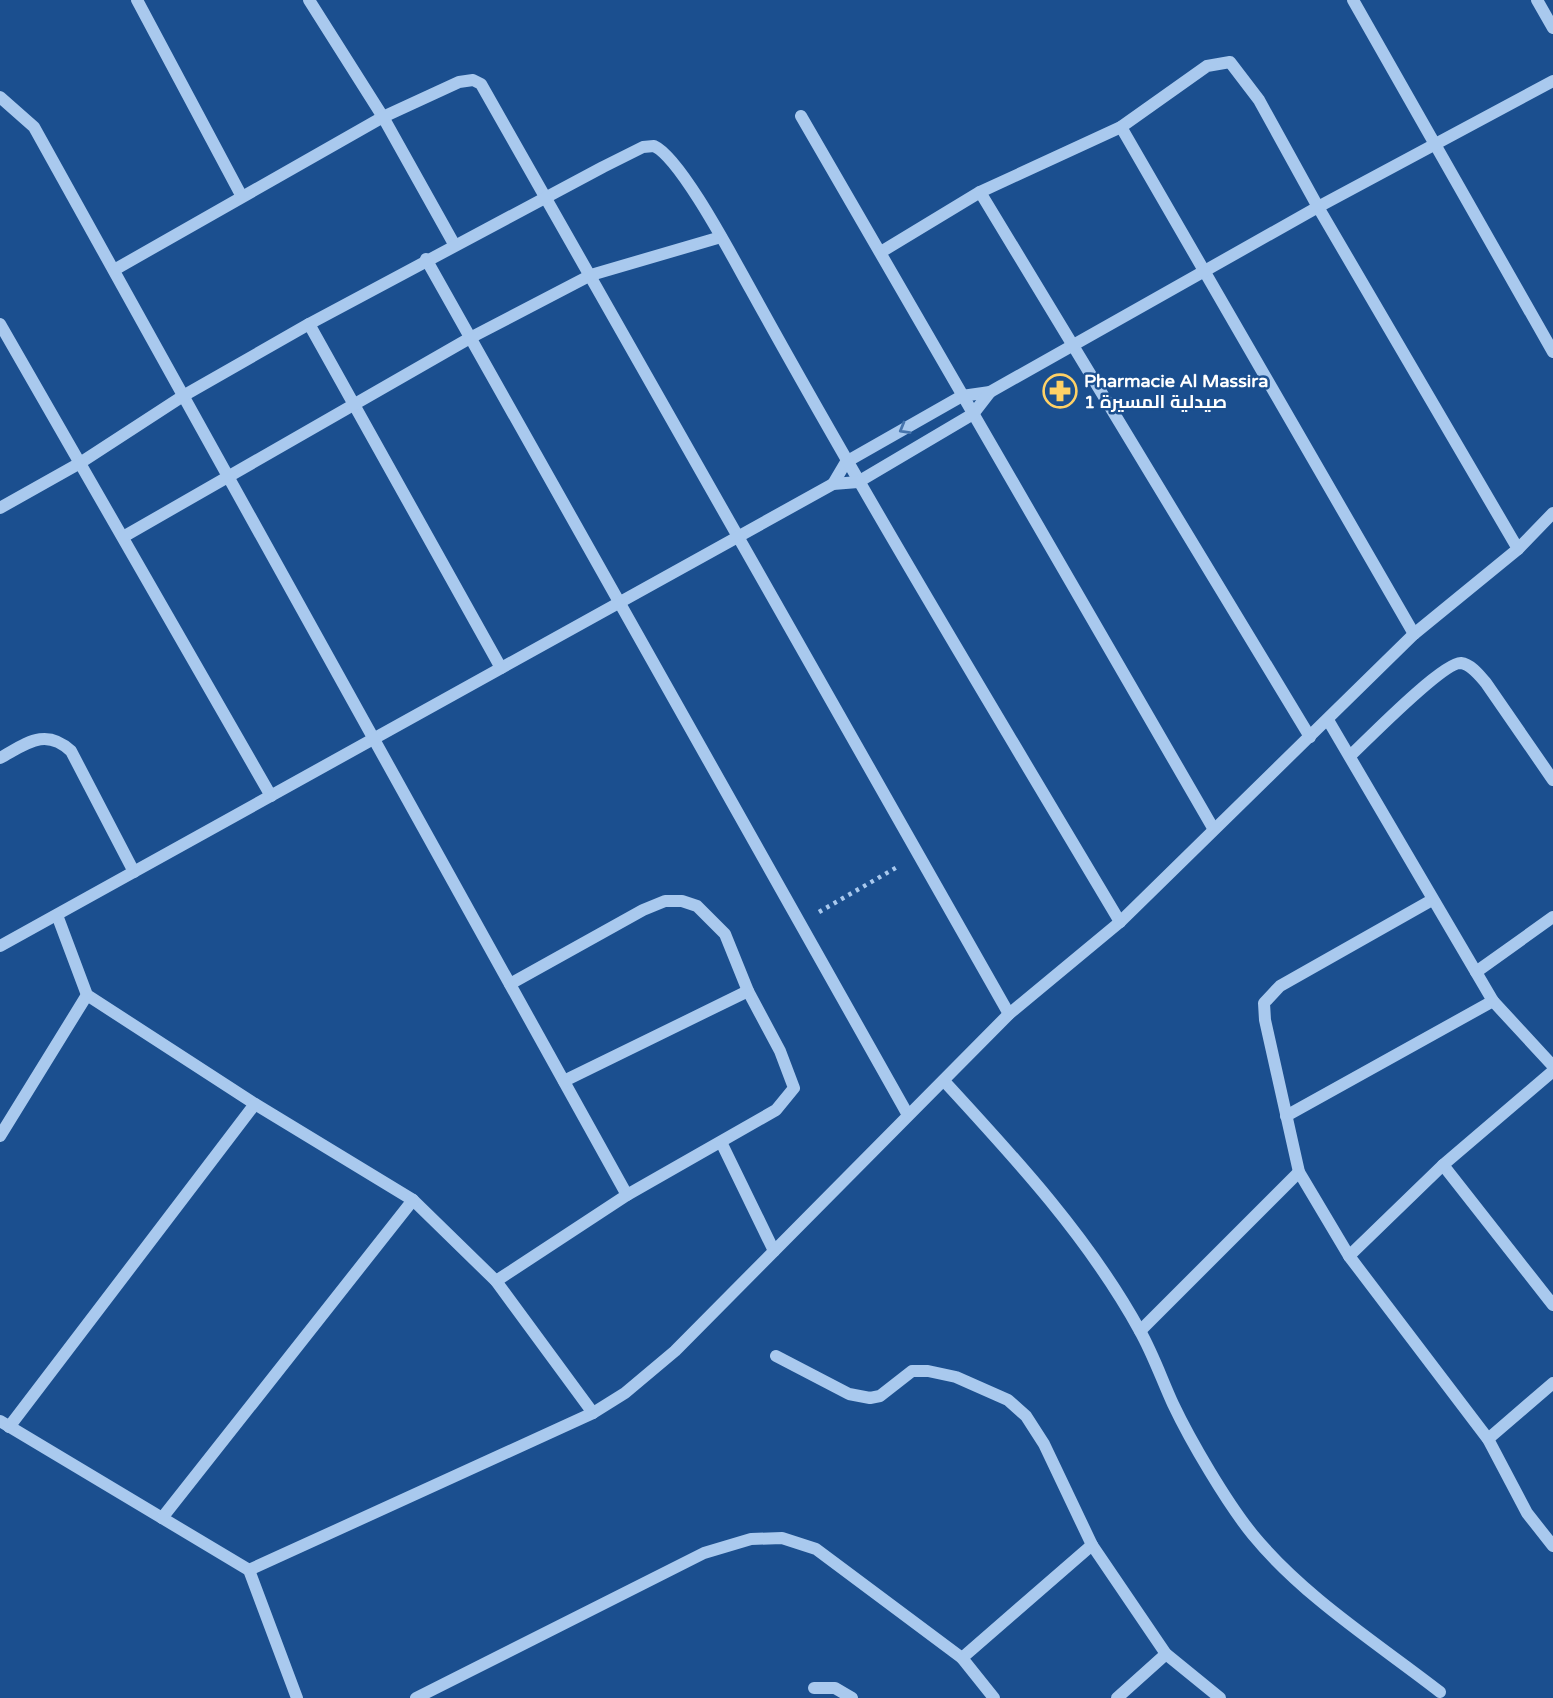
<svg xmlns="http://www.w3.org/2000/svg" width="1553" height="1698" font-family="'Varela Round',Cairo,sans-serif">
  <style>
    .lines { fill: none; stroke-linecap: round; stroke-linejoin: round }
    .path { stroke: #a9c9ee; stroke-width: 4.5; stroke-dasharray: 3.5 5; stroke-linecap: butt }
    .minor { stroke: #a9c9ee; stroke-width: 12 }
    .oneway { stroke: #4674ac }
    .labels { text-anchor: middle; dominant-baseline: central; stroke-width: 5; stroke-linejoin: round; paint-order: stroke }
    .poi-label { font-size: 18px; font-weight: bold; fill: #fff; stroke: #1b4f8f; text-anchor: start }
  </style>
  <rect width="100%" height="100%" fill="#1b4f8f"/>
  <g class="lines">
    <!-- path -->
    <path class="path" d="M819 912 899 866"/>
    <!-- minor -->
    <g class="minor">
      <path d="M137 0 241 195"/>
      <path d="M309 0 383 117 454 244"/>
      <path d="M1353 0 1553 352"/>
      <path d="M1537 0 1553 28"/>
      <path d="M0 97 34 127 627 1195"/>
      <path d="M801 116 1213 828"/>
      <path d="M1121 127 1414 634"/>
      <path d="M980 192 1310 737"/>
      <path d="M881 252 980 192 1121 127 1207 66 1230 62 1259 100 1318 207 1518 549"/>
      <path d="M426 259 908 1115"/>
      <path d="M114 270 383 117 459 82 473 80 481 84 1009 1014"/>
      <path d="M0 324 271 796"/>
      <path d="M309 324 501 668"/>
      <path d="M833 484 846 462 962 396 990 392 1318 207 1553 81"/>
      <path d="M0 508 80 463 183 396 309 324 603 167 643 147 654 146C681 158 734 260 751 290 869 504 995 712 1120 922"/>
      <path d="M123 537 470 338 591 275 721 237"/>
      <path d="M1328 720 1493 1001 1553 1066"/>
      <path d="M1350 756C1367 740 1443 662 1461 663 1471 664 1480 676 1486 683L1553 780"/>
      <path d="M0 758C26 744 45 727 71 751L134 872"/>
      <path d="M1432 900 1280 986 1264 1003 1265 1020 1299 1172 1349 1256 1488 1439 1527 1513 1553 1546"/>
      <path d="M57 915 87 995 255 1104 413 1200 496 1281 593 1413"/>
      <path d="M0 946 833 484 858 482 973 414 990 392"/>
      <path d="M1476 972 1553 917"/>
      <path d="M564 1081 748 991"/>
      <path d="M944 1081C1015 1158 1089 1238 1140 1331 1153 1354 1162 1380 1173 1404 1191 1442 1227 1503 1253 1535 1304 1597 1377 1643 1440 1692"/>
      <path d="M1286 1116 1493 1001"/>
      <path d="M0 1136 87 995"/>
      <path d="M721 1142 774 1251"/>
      <path d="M1443 1165 1553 1305"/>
      <path d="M1349 1256 1443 1165 1553 1071"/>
      <path d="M496 1281 627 1195 776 1110 794 1088 780 1051 748 991 725 934 697 906 682 901H665L643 910 510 984"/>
      <path d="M1140 1331 1299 1172"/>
      <path d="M776 1356 849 1394 870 1398 880 1396 912 1371H928L956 1377 1008 1400 1026 1416 1044 1444 1092 1545 1166 1654 1220 1698"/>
      <path d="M0 1421 249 1570 297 1698"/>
      <path d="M9 1427 255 1104"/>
      <path d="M1488 1439 1553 1383"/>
      <path d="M162 1518 413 1200"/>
      <path d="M249 1570 593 1413 625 1393 675 1351 1009 1014 1120 922 1414 634 1518 549 1553 513"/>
      <path d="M962 1658 1092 1545"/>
      <path d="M814 1688H835L852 1698"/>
      <path d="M416 1698 704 1553 751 1539 782 1538 816 1549 962 1658 994 1698"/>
      <path d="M1117 1698 1166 1654"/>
    </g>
  </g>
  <!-- one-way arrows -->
  <defs><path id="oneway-chevron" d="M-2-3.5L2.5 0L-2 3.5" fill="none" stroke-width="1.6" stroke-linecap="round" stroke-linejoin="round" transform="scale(1.75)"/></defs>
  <use class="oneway" href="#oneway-chevron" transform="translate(904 429) rotate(150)"/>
  <!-- icons -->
  <defs>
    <symbol id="pharmacy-ring" viewBox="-11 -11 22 22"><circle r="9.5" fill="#1b4f8f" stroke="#ffd166" stroke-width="1.5"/><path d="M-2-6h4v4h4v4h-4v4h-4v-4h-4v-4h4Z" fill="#ffd166"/></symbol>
  </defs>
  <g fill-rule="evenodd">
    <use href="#pharmacy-ring" x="1041" y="372" width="38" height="38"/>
  </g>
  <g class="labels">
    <!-- poi labels -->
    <g class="poi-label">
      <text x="1084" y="381">Pharmacie Al Massira<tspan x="1084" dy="21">1 صيدلية المسيرة</tspan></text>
    </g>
  </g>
</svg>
